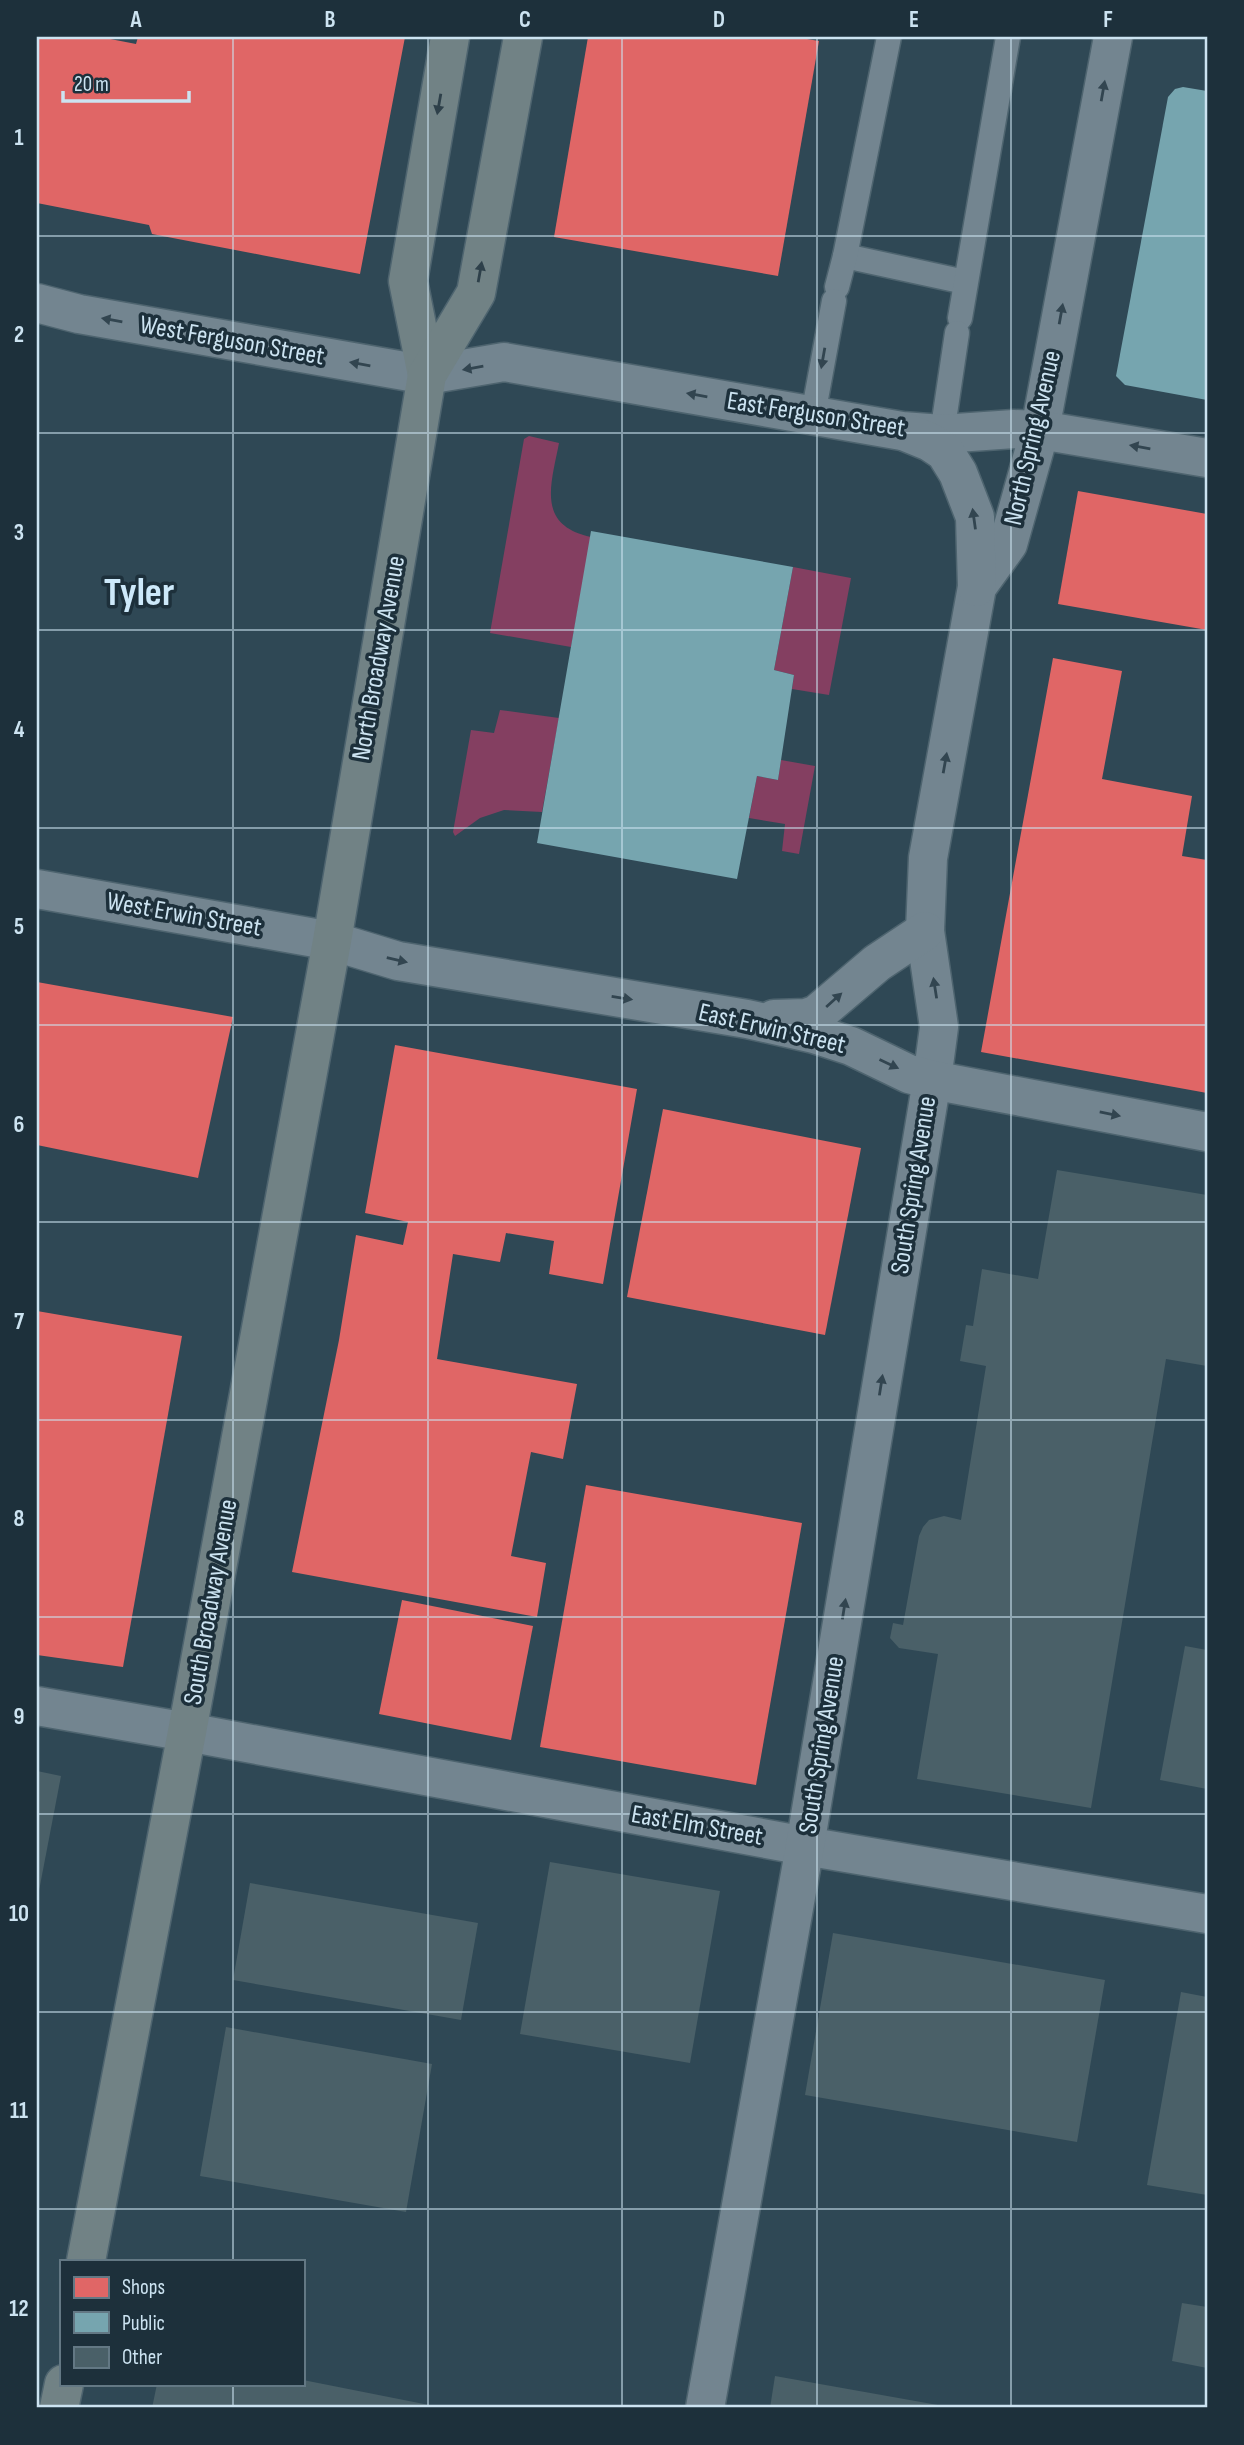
<svg xmlns="http://www.w3.org/2000/svg" width="1244" height="2445" font-family="'Sofia Sans Condensed',sans-serif">
  <style>
    .green { fill: #843f61 }
    .shops { fill: #e06666 }
    .public { fill: #76a5af }
    .building { fill: #4a6068 }
    .lines { fill: none; stroke-linecap: round; stroke-linejoin: round }
    .service-casing { stroke: #4e646f; stroke-width: 27 }
    .minor-casing { stroke: #4e646f; stroke-width: 41 }
    .tertiary-casing { stroke: #4e646f; stroke-width: 41 }
    .secondary-casing { stroke: #4e646f; stroke-width: 41 }
    .primary-casing { stroke: #4e646f; stroke-width: 41 }
    .service { stroke: #738590; stroke-width: 24 }
    .minor { stroke: #738590; stroke-width: 38 }
    .tertiary { stroke: #738590; stroke-width: 38 }
    .secondary { stroke: #738590; stroke-width: 38 }
    .primary { stroke: #718285; stroke-width: 38 }
    .oneway { fill: #324550 }
    .oneway2 { fill: #2e404a }
    .grid { fill: none; stroke: #cce3f1; stroke-width: 2; stroke-opacity: 0.55 }
    .labels { text-anchor: middle; dominant-baseline: central; stroke-width: 7; stroke-linejoin: round; paint-order: stroke }
    .street-label { font-size: 26px; fill: #cce3f1; stroke: #1d303b }
    .town-label { font-size: 40px; font-weight: bold; fill: #cde9fa; stroke: #1d303b }
    .neatline { fill: none; stroke: #cce3f1; stroke-width: 2.5 }
    .grid-label { font-size: 23px; text-anchor: middle; font-weight: bold; fill: #cce3f1 }
  </style>
  <rect width="100%" height="100%" fill="#2f4855"/>
  <!-- green -->
  <g class="green">
    <path d="M529 436 559 443C551 485 536 525 591 537L571 647 490 633 524 439Z"/>
    <path d="M793 567 851 578 829 695 792 689 794 675 774 670Z"/>
    <path d="M500 710 559 718 542 812 504 810 480 818 455 836 453 832 471 730 494 733Z"/>
    <path d="M781 760 815 766 799 854 782 851 785 824 749 818 757 776 778 780Z"/>
  </g>
  <!-- shops -->
  <g class="shops">
    <path d="M37 37H100L136 44 138 37H405L360 274 152 234 149 225 37 203Z"/>
    <path d="M588 37H795L819 41 778 276 554 237Z"/>
    <path d="M1078 491 1207 514V630L1058 604Z"/>
    <path d="M1053 658 1122 671 1102 779 1192 796 1182 856 1207 860V1093L981 1052Z"/>
    <path d="M37 982 233 1017 198 1178 37 1145Z"/>
    <path d="M395 1045 637 1089 603 1284 549 1274 554 1241 506 1233 500 1262 453 1254 437 1359 577 1384 563 1459 531 1452 511 1556 546 1563 537 1617 292 1572 339 1340 356 1235 403 1245 408 1222 365 1213Z"/>
    <path d="M663 1109 861 1148 825 1335 627 1297Z"/>
    <path d="M37 1311 182 1336 123 1667 37 1655Z"/>
    <path d="M586 1485 802 1523 756 1785 540 1747Z"/>
    <path d="M402 1600 533 1626 511 1740 379 1714Z"/>
  </g>
  <!-- public -->
  <g class="public">
    <path d="M1183 87 1207 91V400L1125 385 1116 376 1168 97 1175 89Z"/>
    <path d="M591 531 793 567 774 670 794 675 778 780 757 776 737 879 537 843Z"/>
  </g>
  <!-- building -->
  <g class="building">
    <path d="M1057 1170 1207 1195V1366L1166 1359 1091 1808 917 1779 938 1654 899 1648 890 1638 893 1623 903 1625 919 1536 923 1527 929 1520 944 1516 961 1520 986 1366 960 1361 966 1325 973 1326 982 1269 1038 1279Z"/>
    <path d="M1185 1646 1207 1650V1789L1160 1780Z"/>
    <path d="M37 1771 61 1776 38 1896H37Z"/>
    <path d="M550 1862 720 1891 690 2063 520 2034Z"/>
    <path d="M250 1883 478 1923 461 2020 233 1980Z"/>
    <path d="M833 1933 1105 1980 1077 2142 805 2095Z"/>
    <path d="M1181 1992 1207 1997V2195L1147 2185Z"/>
    <path d="M226 2027 432 2064 406 2212 200 2176Z"/>
    <path d="M1182 2303 1207 2307V2368L1172 2361Z"/>
    <path d="M775 2376 949 2407V2408H770Z"/>
    <path d="M303 2380 429 2405V2408H152L157 2384H303Z"/>
  </g>
  <g class="lines">
    <defs>
      <g id="service">
        <path d="M845 256 965 282"/>
        <path d="M837 287 845 256 889 37"/>
        <path d="M960 318 1008 37"/>
        <path d="M813 415 834 301"/>
        <path d="M942 434 957 333"/>
      </g>
      <g id="minor">
        <path d="M1040 430 1113 37"/>
        <path d="M187 1732 805 1846 1207 1914"/>
        <path d="M705 2408 805 1846 932 1080"/>
      </g>
      <g id="tertiary">
        <path d="M932 1080 939 1027 925 931 928 858 977 587 1008 544 1040 430"/>
        <path d="M37 1706 187 1732"/>
      </g>
      <g id="secondary">
        <path d="M37 303 79 314 427 375 504 362 902 431 942 434 1014 429 1040 430 1207 458"/>
        <path d="M908 433 930 442 945 452 958 473 975 517 977 587"/>
        <path d="M37 889 332 941 398 961 747 1019 814 1034 851 1046 909 1074 932 1080 1207 1132"/>
        <path d="M774 1019 806 1018 817 1014 877 963 925 931"/>
      </g>
      <g id="primary">
        <path d="M427 375 408 281 450 37"/>
        <path d="M86 2261 187 1732 332 941 427 375 476 293 523 37"/>
        <path d="M59 2408 64 2384"/>
      </g>
    </defs>
    <!-- service casing -->
    <use href="#service" class="service-casing"/>
    <!-- minor casing -->
    <use href="#minor" class="minor-casing"/>
    <!-- tertiary casing -->
    <use href="#tertiary" class="tertiary-casing"/>
    <!-- secondary casing -->
    <use href="#secondary" class="secondary-casing"/>
    <!-- primary casing -->
    <use href="#primary" class="primary-casing"/>
    <!-- service -->
    <use href="#service" class="service"/>
    <!-- minor -->
    <use href="#minor" class="minor"/>
    <!-- tertiary -->
    <use href="#tertiary" class="tertiary"/>
    <!-- secondary -->
    <use href="#secondary" class="secondary"/>
    <!-- primary -->
    <use href="#primary" class="primary"/>
  </g>
  <!-- one-way arrows -->
  <defs><path id="oneway-solid" d="M-6-.8H1V-3.2L6.5 0L1 3.2V.8H-6Z" transform="scale(1.75)"/></defs>
  <g class="oneway">
    <use href="#oneway-solid" transform="translate(1103 91) rotate(-80)"/>
    <use href="#oneway-solid" transform="translate(1061 314) rotate(-80)"/>
    <use href="#oneway-solid" transform="translate(112 320) rotate(-170)"/>
    <use href="#oneway-solid" transform="translate(823 358) rotate(100)"/>
    <use href="#oneway-solid" transform="translate(360 364) rotate(-170)"/>
    <use href="#oneway-solid" transform="translate(473 368) rotate(170)"/>
    <use href="#oneway-solid" transform="translate(697 395) rotate(-170)"/>
    <use href="#oneway-solid" transform="translate(1140 447) rotate(-170)"/>
    <use href="#oneway-solid" transform="translate(974 519) rotate(-98)"/>
    <use href="#oneway-solid" transform="translate(945 763) rotate(-80)"/>
    <use href="#oneway-solid" transform="translate(397 960) rotate(13)"/>
    <use href="#oneway-solid" transform="translate(935 988) rotate(-99)"/>
    <use href="#oneway-solid" transform="translate(622 998) rotate(9)"/>
    <use href="#oneway-solid" transform="translate(834 1000) rotate(-42)"/>
    <use href="#oneway-solid" transform="translate(889 1064) rotate(25)"/>
    <use href="#oneway-solid" transform="translate(1110 1114) rotate(11)"/>
    <use href="#oneway-solid" transform="translate(881 1385) rotate(-81)"/>
    <use href="#oneway-solid" transform="translate(844 1609) rotate(-81)"/>
  </g>
  <g class="oneway2">
    <use href="#oneway-solid" transform="translate(439 104) rotate(100)"/>
    <use href="#oneway-solid" transform="translate(480 272) rotate(-80)"/>
  </g>
  <!-- grid -->
  <path class="grid" d="M233 37V2261M428 37V2408M622 37V2408M817 37V2408M1011 37V2408M37 236H1207M37 433H1207M37 630H1207M37 828H1207M37 1025H1207M37 1222H1207M37 1420H1207M37 1617H1207M37 1814H1207M37 2012H1207M37 2209H1207M233 2384V2408"/>
  <g class="labels">
    <!-- street labels -->
    <g class="street-label">
      <text transform="translate(232 341) rotate(10)">West Ferguson Street</text>
      <text transform="translate(816 415) rotate(9)">East Ferguson Street</text>
      <text transform="translate(1033 438) rotate(-77)">North Spring Avenue</text>
      <text transform="translate(379 658) rotate(-80)">North Broadway Avenue</text>
      <text transform="translate(184 915) rotate(10)">West Erwin Street</text>
      <text transform="translate(772 1029) rotate(13)">East Erwin Street</text>
      <text transform="translate(914 1185) rotate(-81)">South Spring Avenue</text>
      <text transform="translate(211 1602) rotate(-80)">South Broadway Avenue</text>
      <text transform="translate(822 1745) rotate(-81)">South Spring Avenue</text>
      <text transform="translate(697 1826) rotate(10)">East Elm Street</text>
    </g>
    <!-- town labels -->
    <g class="town-label">
      <text x="139" y="593">Tyler</text>
    </g>
  </g>
  <!-- border -->
  <rect width="1244" height="2445" fill="none" stroke="#1d303b" stroke-width="77"/>
  <!-- legend -->
  <rect x="60" y="2260" width="245" height="126" fill="#1d303b" stroke="#637884" stroke-width="2"/>
  <rect x="74" y="2277" width="35" height="21" fill="#e06666" stroke="#637884" stroke-width="2"/>
  <text x="122" y="2294" font-size="21" fill="#cce3f1">Shops</text>
  <rect x="74" y="2312" width="35" height="21" fill="#76a5af" stroke="#637884" stroke-width="2"/>
  <text x="122" y="2330" font-size="21" fill="#cce3f1">Public</text>
  <rect x="74" y="2347" width="35" height="21" fill="#4a6068" stroke="#637884" stroke-width="2"/>
  <text x="122" y="2364" font-size="21" fill="#cce3f1">Other</text>
  <!-- scale -->
  <path d="M63 91v10h126v-10" fill="none" stroke="#cce3f1" stroke-width="3.5"/>
  <text x="74" y="91" font-size="21" fill="#cce3f1" stroke="#1d303b" stroke-width="5" paint-order="stroke">20 m</text>
  <rect x="38" y="38" width="1168" height="2368" class="neatline"/>
  <g class="grid-label">
    <text x="136" y="27">A</text>
    <text x="330" y="27">B</text>
    <text x="525" y="27">C</text>
    <text x="719" y="27">D</text>
    <text x="914" y="27">E</text>
    <text x="1108" y="27">F</text>
    <text x="19" y="145">1</text>
    <text x="19" y="342">2</text>
    <text x="19" y="540">3</text>
    <text x="19" y="737">4</text>
    <text x="19" y="934">5</text>
    <text x="19" y="1132">6</text>
    <text x="19" y="1329">7</text>
    <text x="19" y="1526">8</text>
    <text x="19" y="1724">9</text>
    <text x="19" y="1921">10</text>
    <text x="19" y="2118">11</text>
    <text x="19" y="2316">12</text>
  </g>
</svg>
